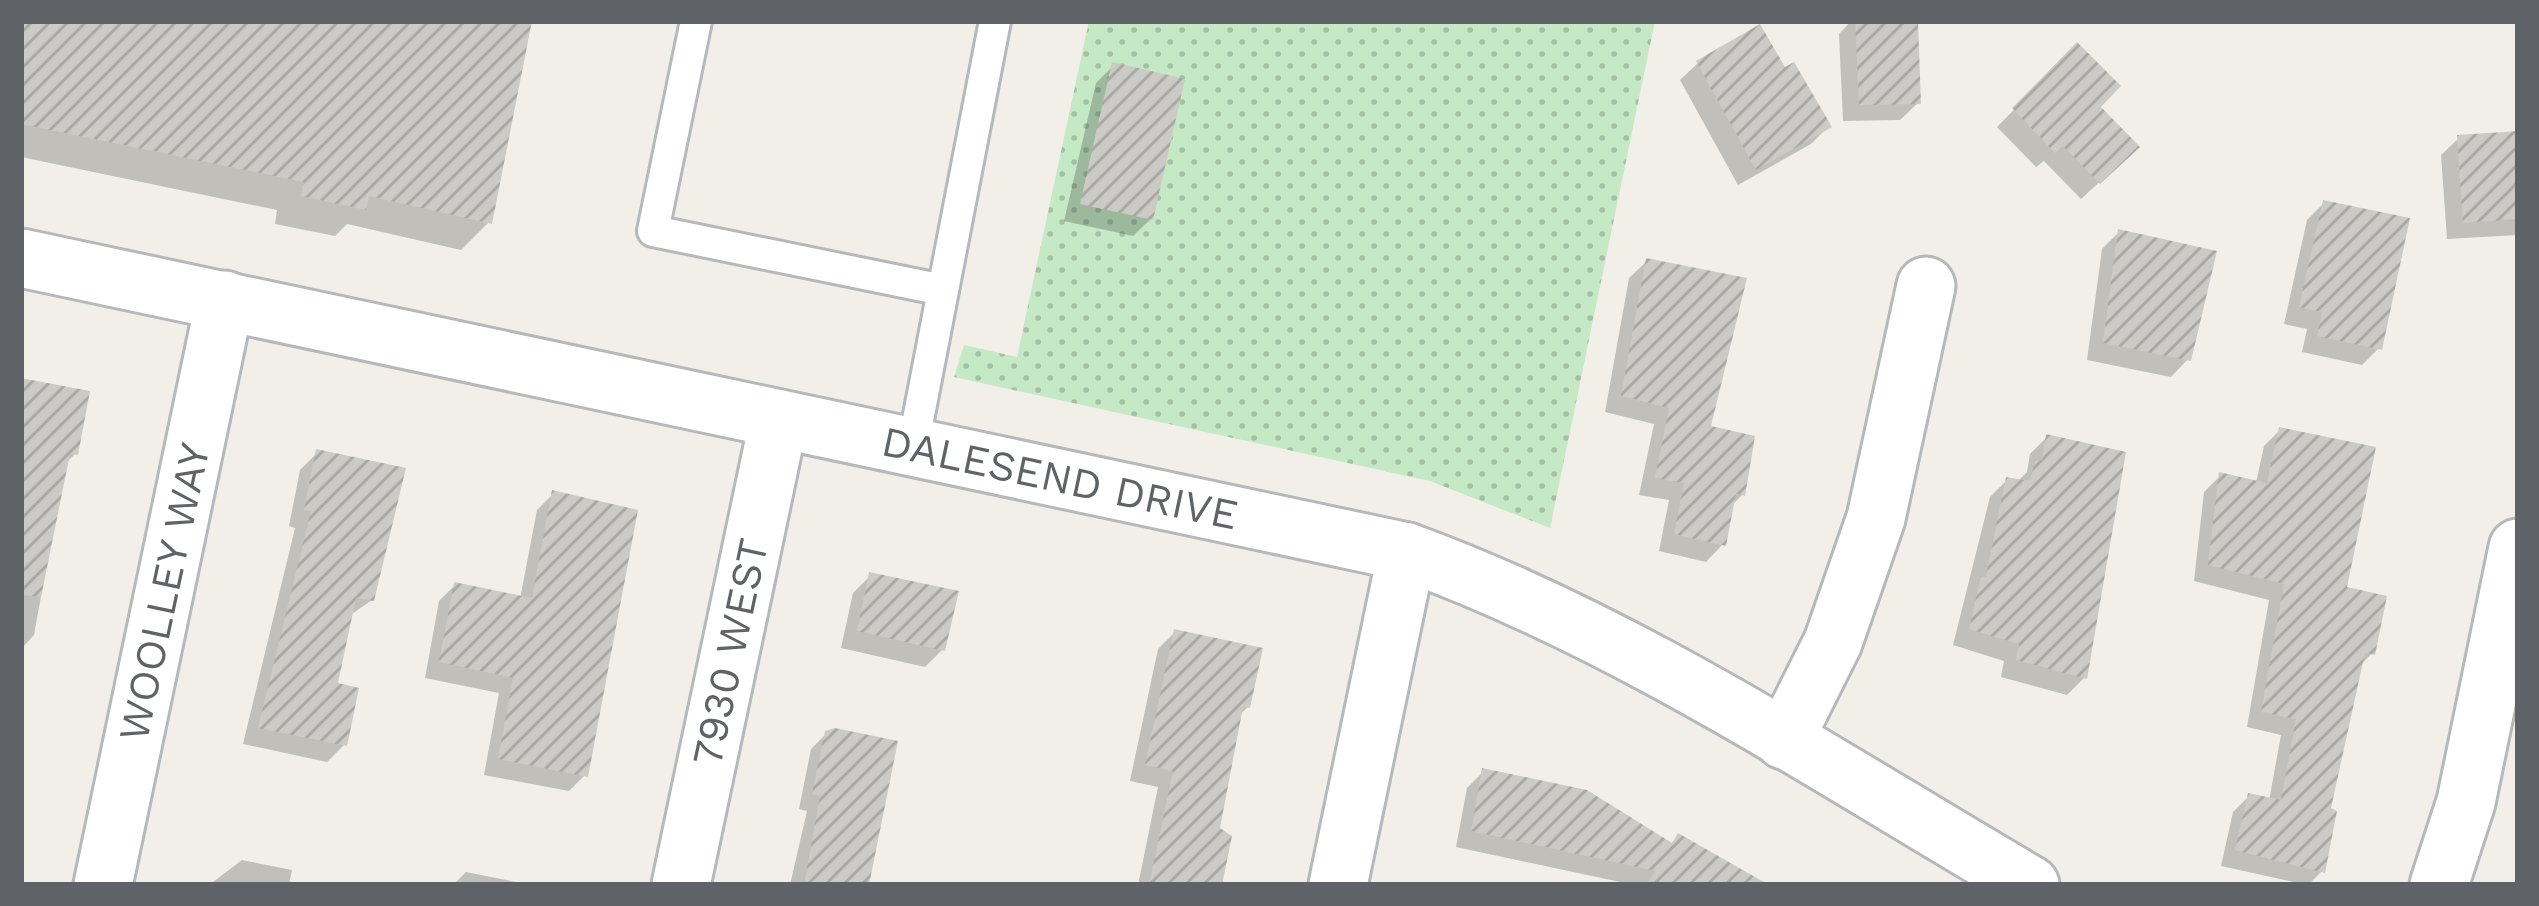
<svg xmlns="http://www.w3.org/2000/svg" width="2539" height="906" font-family="'Work Sans',sans-serif">
  <style>
    .green { fill: url(#green-dots) }
    .shadow { fill: #0003 }
    .building { fill: url(#building-hatch) }
    .lines { fill: none; stroke-linecap: round; stroke-linejoin: round }
    .lane-casing { stroke: #b5b8bc; stroke-width: 36 }
    .street-casing { stroke: #b5b8bc; stroke-width: 63 }
    .lane { stroke: #fff; stroke-width: 30 }
    .street { stroke: #fff; stroke-width: 57 }
    .labels { text-anchor: middle; dominant-baseline: central; stroke-width: 9; stroke-linejoin: round; paint-order: stroke }
    .street-label { font-size: 42px; fill: #5f6368; stroke: #fff }
  </style>
  <defs>
    <pattern id="green-dots" width="8" height="8" patternUnits="userSpaceOnUse" patternTransform="scale(3)"><rect width="8" height="8" fill="#c5e8c5"/><path d="M2 2h.1M6 6h.1" fill="none" stroke="#a3c0a4" stroke-width="1.8" stroke-linecap="round"/></pattern>
    <pattern id="building-hatch" width="6" height="6" patternUnits="userSpaceOnUse" patternTransform="scale(3)"><rect width="6" height="6" fill="#cccac5"/><path d="M-1 1l2-2M0 6l6-6M5 7l2-2" fill="none" stroke="#a9a8a4"/></pattern>
  </defs>
  <rect width="100%" height="100%" fill="#f1efe8"/>
  <!-- green -->
  <path class="green" d="M1089 21H1655L1550 528 1430 481 954 377 964 345 1017 357Z"/>
  <!-- shadow -->
  <g class="shadow">
    <path d="M21 21H529L489 222 461 250 347 224 335 236 275 224 277 210 21 157Z"/>
    <path d="M1851 21H1915L1918 103 1900 120 1843 121 1839 34Z"/>
    <path d="M2077 46 2119 164 2081 199 2044 161 2036 167 1997 127Z"/>
    <path d="M1698 63 1784 71 1828 127 1811 144 1738 185 1680 80Z"/>
    <path d="M1113 66 1151 219 1133 236 1064 221 1096 83Z"/>
    <path d="M2518 134V235L2447 239 2441 155 2459 138Z"/>
    <path d="M2324 203 2379 348 2362 365 2302 352 2307 329 2284 324 2307 220Z"/>
    <path d="M2119 232 2188 359 2171 377 2087 360 2102 249Z"/>
    <path d="M1647 261 1708 428 1743 494 1730 507 1723 544 1706 562 1659 551 1669 500 1639 495 1654 424 1605 412 1629 278Z"/>
    <path d="M21 381 75 454 65 464 34 635 21 649Z"/>
    <path d="M2280 430 2372 653 2358 668 2327 810 2322 871 2308 885 2221 866 2233 812 2249 796 2269 801 2281 735 2247 727 2269 600 2194 581 2204 492 2220 476 2256 483 2264 446Z"/>
    <path d="M2047 437 2084 678 2067 695 2001 677 2004 661 1953 645 1990 497 2007 480 2017 482 2027 472 2030 454Z"/>
    <path d="M317 453 372 600 349 616 334 686 344 745 327 762 243 744 295 528 289 526 300 470Z"/>
    <path d="M553 494 585 775 569 791 484 775 499 693 425 678 439 601 455 585 520 599 537 510Z"/>
    <path d="M870 576 942 650 925 667 841 648 853 593Z"/>
    <path d="M1175 632 1248 707 1238 716 1217 830 1216 885H1138L1158 787 1130 781 1158 649Z"/>
    <path d="M826 734 866 885H790L807 811 799 809 811 749Z"/>
    <path d="M1483 772 1670 845 1678 836 1731 885H1634L1456 847 1467 788Z"/>
    <path d="M242 860 292 870 289 885H209Z"/>
    <path d="M466 872 526 884V885H453Z"/>
  </g>
  <!-- building -->
  <g class="building">
    <path d="M21 21H532L492 224 369 196 366 210 301 196 304 182 21 124Z"/>
    <path d="M1855 21H1918L1921 104 1859 105Z"/>
    <path d="M1760 24 1785 67 1794 62 1832 127 1756 170 1696 61Z"/>
    <path d="M2077 42 2121 86 2101 107 2140 147 2100 184 2063 146 2055 153 2012 108Z"/>
    <path d="M1112 62 1185 79 1153 220 1080 204Z"/>
    <path d="M2518 131V219L2463 223 2457 135Z"/>
    <path d="M2323 200 2410 218 2382 350 2317 336 2322 312 2299 307Z"/>
    <path d="M2118 229 2217 251 2191 361 2103 343Z"/>
    <path d="M1646 258 1747 278 1711 426 1755 436 1745 496 1736 493 1726 546 1674 534 1684 483 1655 478 1669 408 1621 396Z"/>
    <path d="M21 378 90 391 78 455 70 454 41 597 21 595Z"/>
    <path d="M2279 427 2376 447 2347 587 2387 596 2375 655 2365 653 2331 808 2337 811 2325 873 2235 850 2248 793 2281 800 2296 719 2261 712 2284 584 2208 565 2219 472 2267 483Z"/>
    <path d="M2046 434 2126 452 2087 679 2016 660 2019 644 1969 629 1981 576 1986 577 2006 477 2030 481 2035 461 2042 460Z"/>
    <path d="M316 449 406 468 374 601 356 598 338 683 359 688 347 746 258 728 311 511 304 510Z"/>
    <path d="M552 490 638 510 588 777 498 759 513 678 439 662 454 582 532 598Z"/>
    <path d="M869 572 959 591 945 651 857 631Z"/>
    <path d="M1174 629 1263 648 1250 708 1243 707 1220 828 1232 836 1222 885H1149L1173 771 1145 765Z"/>
    <path d="M835 728 898 741 869 885H804L820 796 812 794 825 731Z"/>
    <path d="M1482 768 1587 790 1672 843 1678 833 1769 885H1647L1655 871 1471 831Z"/>
  </g>
  <g class="lines">
    <defs>
      <g id="lane">
        <path d="M696 21 653 231 943 290"/>
        <path d="M913 446 995 21"/>
      </g>
      <g id="street">
        <path d="M21 258 1407 552C1627 632 1828 767 2030 885"/>
        <path d="M1784 740 1833 642 1876 518 1926 286"/>
        <path d="M103 885 225 300"/>
        <path d="M681 885 779 419"/>
        <path d="M1338 885 1407 552"/>
        <path d="M2439 885 2466 802 2518 548"/>
      </g>
    </defs>
    <!-- lane casing -->
    <use href="#lane" class="lane-casing"/>
    <!-- street casing -->
    <use href="#street" class="street-casing"/>
    <!-- lane -->
    <use href="#lane" class="lane"/>
    <!-- street -->
    <use href="#street" class="street"/>
  </g>
  <g class="labels">
    <!-- street labels -->
    <g class="street-label">
      <text transform="translate(1060 478) rotate(12)">DALESEND DRIVE</text>
      <text transform="translate(164 592) rotate(-78)">WOOLLEY WAY</text>
      <text transform="translate(730 652) rotate(-78)">7930 WEST</text>
    </g>
  </g>
  <!-- border -->
  <rect width="2539" height="906" fill="none" stroke="#5f6368" stroke-width="48"/>
</svg>
